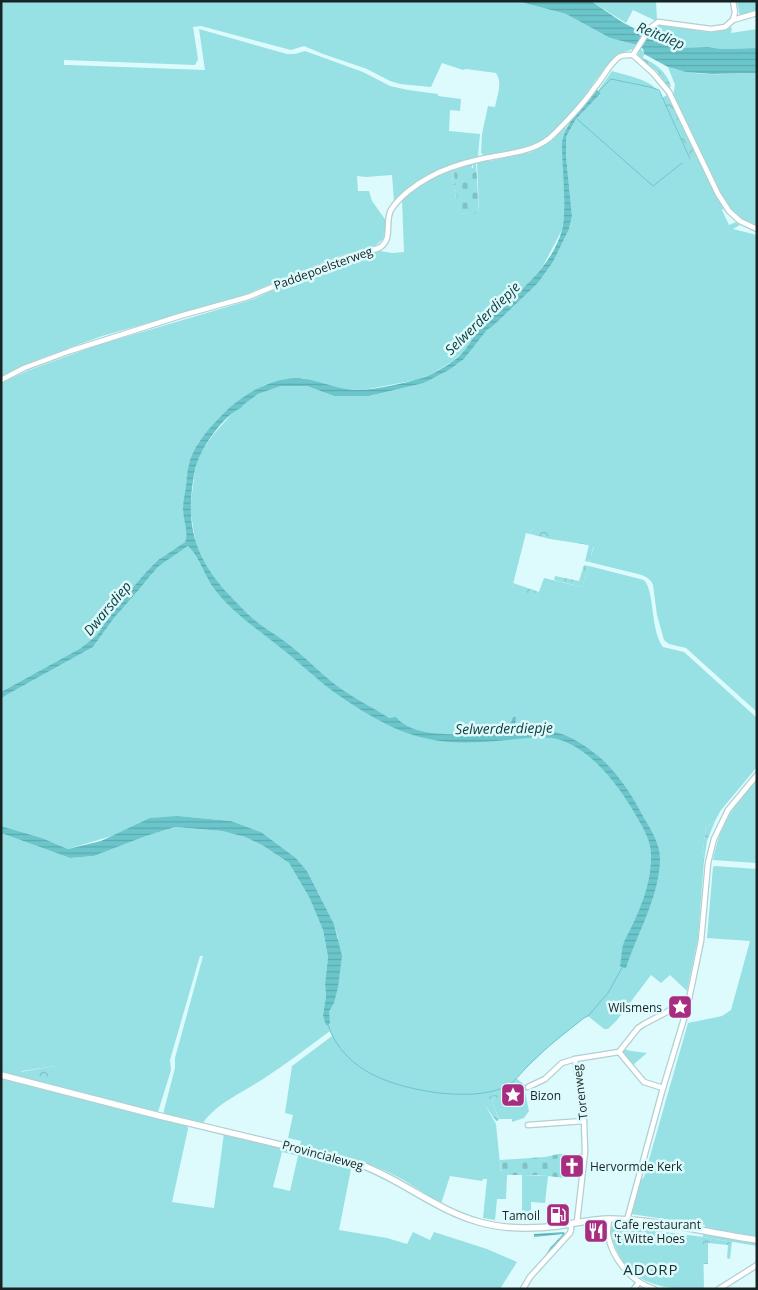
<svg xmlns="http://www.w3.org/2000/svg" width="758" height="1290" font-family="'Open Sans',sans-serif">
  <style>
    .green { fill: #97e0e4; fill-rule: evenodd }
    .forest { fill: url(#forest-crowns) }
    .cemetery { fill: url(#cemetery-stones) }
    .water { fill: url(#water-rules) }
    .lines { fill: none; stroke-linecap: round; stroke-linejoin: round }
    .stream { stroke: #6ac6cb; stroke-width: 1 }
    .minor-casing { stroke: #b2cfd1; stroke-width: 7 }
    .major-casing { stroke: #b2cfd1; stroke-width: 8 }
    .minor { stroke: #fff; stroke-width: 4.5 }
    .major { stroke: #fff; stroke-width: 5.5 }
    .labels { text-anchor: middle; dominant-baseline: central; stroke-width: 5; stroke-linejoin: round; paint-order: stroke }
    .street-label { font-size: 12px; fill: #182324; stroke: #ddfbfc }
    .poi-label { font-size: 12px; fill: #182324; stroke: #ddfbfc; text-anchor: start }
    .water-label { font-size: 14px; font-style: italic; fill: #144042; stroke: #ddfbfc }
    .quarter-label { font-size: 15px; letter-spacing: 1px; fill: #162f31; stroke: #ddfbfc }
  </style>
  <defs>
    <pattern id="forest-crowns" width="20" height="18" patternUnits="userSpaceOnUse" patternTransform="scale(1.25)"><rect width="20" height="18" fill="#97e0e4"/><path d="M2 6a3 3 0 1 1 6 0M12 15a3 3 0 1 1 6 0" fill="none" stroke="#81c0c3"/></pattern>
    <pattern id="cemetery-stones" width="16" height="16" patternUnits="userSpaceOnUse" patternTransform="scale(1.25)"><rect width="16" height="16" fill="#97e0e4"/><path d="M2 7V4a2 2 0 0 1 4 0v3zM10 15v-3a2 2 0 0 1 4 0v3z" fill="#81c0c3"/></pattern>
    <pattern id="water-rules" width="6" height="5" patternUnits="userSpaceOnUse" patternTransform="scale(1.25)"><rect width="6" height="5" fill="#6ac6cb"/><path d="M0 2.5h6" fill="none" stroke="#5baaae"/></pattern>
  </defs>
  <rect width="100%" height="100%" fill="#ddfbfc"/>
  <!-- green -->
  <g class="green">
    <path d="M1 1H517L566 14 610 38 637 45C631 53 623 50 617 55 614 57 611 61 609 64 585 89 568 131 534 145 519 151 502 153 486 157L481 153 482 134 488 106 495 107C497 96 503 83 496 73L466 69 463 70 442 63 431 87 400 84 390 81 367 69 323 54 304 46 291 50 201 26 193 27 198 59 195 65 64 60V65H69L205 70 199 29 287 54H295L305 51 363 72 390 86 408 90 438 94V96L461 99 460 111 450 110 449 131 480 134 478 156V157C449 165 414 177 394 202L392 175 366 177 357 176 358 191H369L372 201 387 222 383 239 375 246 336 257 239 297 102 336 33 361 1 377Z"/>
    <path d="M591 1H656L657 20 656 21 633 10 626 23Z"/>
    <path d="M737 1H757V11L740 16Z"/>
    <path d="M658 25C684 24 706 39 732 27L731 33 757 29V48L722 49 708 47 680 48 659 40 655 37 647 35Z"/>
    <path d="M668 67C696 77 727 74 757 73V227L737 217 726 204 673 96 675 85Z"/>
    <path d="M612 71C628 76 650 79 660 93L690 160 698 158 724 208 722 210 729 225 736 222 740 225 733 229 757 235V712L686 648 669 644 664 640 657 615 653 585C650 578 645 576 638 574L589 562 594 547 531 529 530 534 526 533 512 588 537 597 544 578 582 587 589 566 644 580C655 592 650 629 663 647L684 652 757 718V767L721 810 715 821 706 827 702 856 704 861 698 938 687 991 670 975 661 983 651 975 617 1020 608 1029H604L588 1016 584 1018 548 1047 516 1078 527 1087 525 1092 529 1111 524 1118 512 1122V1119H499L492 1101 495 1098H481L496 1124 501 1174 507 1175 506 1199H497L495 1220 483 1218 487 1179H483L482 1181 450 1176 441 1204C422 1192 403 1178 381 1169 355 1158 327 1152 300 1145L301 1141 288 1138 293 1115 285 1113 292 1066 332 1036 330 1031C308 1047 286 1064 263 1079 245 1091 215 1104 203 1123L163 1114 175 1068V1058L203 956H200L170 1060 171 1070 158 1112 1 1072V833L70 858 94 856 146 836 175 827 222 831 245 837 262 845 289 863 309 897 323 930 328 957 325 984 326 996 323 1015 329 1012 334 1003 338 937 334 924 307 871 296 858 261 832 231 821 178 816 68 849 42 838 1 826V698L93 647 114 618 137 592 150 576 159 566 188 546 190 547 215 590 195 553 196 546 190 508 196 464 200 454 213 435 235 410 241 408 242 405 258 394 281 386H307L334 396H369L424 383 449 370 464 359 487 330 493 326 538 283 553 262 569 229 572 216 566 156V137L576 119 601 93 598 91ZM55 1066 56 1080 21 1072 22 1071Z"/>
    <path d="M571 119 566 128 564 216 562 230 543 266 533 279 480 329 463 352 451 362 432 374 416 380 363 390 338 389 303 378 284 380 264 385 221 416 199 442 192 454 189 464 183 510 187 533 185 542 158 560 147 571 115 608 97 635 81 648 1 692V383L27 371 95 346 254 299 284 285 355 258 380 251 392 253 404 252 402 200C417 187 433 177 451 170L456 199H459L460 214 479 212 477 161 489 159 490 161 532 152V149L548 141Z"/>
    <path d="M757 780V863L713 860C721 821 732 809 757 780Z"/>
    <path d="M715 866 757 869V1237L704 1229 705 1225 631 1214 639 1182 644 1177 688 1023 722 1016 731 1010 750 941 707 938 713 867Z"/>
    <path d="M624 1049 631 1051 647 1053 633 1065 623 1053Z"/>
    <path d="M1 1078 187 1125 188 1129 172 1202 214 1208 224 1133 354 1166 353 1170 351 1169 339 1230 387 1238 407 1244 413 1232 430 1240 434 1232 487 1249 517 1262 500 1289H1ZM282 1152 298 1156 290 1191 273 1187Z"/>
    <path d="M522 1175 548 1176 545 1203 531 1202V1220H522Z"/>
    <path d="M611 1225 703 1237V1234L752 1241 757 1242V1246L703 1237 704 1289C668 1289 634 1288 617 1251 613 1242 610 1234 611 1225Z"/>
  </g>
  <!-- forest -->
  <g class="forest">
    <path d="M640 47 644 54 643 58C656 64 666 71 671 86L669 89 657 71 645 64 638 55Z"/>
    <path d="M667 95 698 158 691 161 662 98Z"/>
    <path d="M473 164 459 199H456L451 170Z"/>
    <path d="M531 529 595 542 589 562 585 561 589 545 550 539 530 534Z"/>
    <path d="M584 565 589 566 582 587 554 580 555 576 579 581Z"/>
    <path d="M513 583 539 592 537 597 512 589Z"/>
    <path d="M715 821 707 841 704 861 703 860 702 856 706 827Z"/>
    <path d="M55 1066 57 1081 20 1072Z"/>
    <path d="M500 1094 499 1097 495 1098 492 1101 499 1120 496 1121 480 1098Z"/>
    <path d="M703 1237 732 1242 730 1259 727 1258 728 1245 708 1243V1264H703Z"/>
  </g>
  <!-- cemetery -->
  <g class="cemetery">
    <path d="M476 163 479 213 459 214 454 171 473 168V164Z"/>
    <path d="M559 1154 570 1155 566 1178 537 1175H504L501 1174 500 1160 545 1157Z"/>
  </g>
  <!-- water -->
  <g class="water">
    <path d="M517 1H591L622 22 647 35 655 37 659 40 680 48 708 47 722 49 757 48V73L712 74 686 72 668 67 644 54 643 49 637 45 610 38 566 14Z"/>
    <path d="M597 90 601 93 576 119 566 137V156L572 216 569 229 553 262 538 283 493 326 487 330 464 359 449 370 424 383 369 396H334L307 386H281L258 394 243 405 241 408C224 414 198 452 195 470 184 524 194 559 232 598 240 606 248 615 257 622 267 630 278 636 288 644 305 657 320 673 337 686 353 698 372 707 389 718L396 717C416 742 475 733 504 731L509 729 513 717H516L515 727 517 729C534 730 554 729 569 737 606 755 627 785 645 820 652 831 660 845 660 859 659 898 638 931 626 968H624L620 966C622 957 621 948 625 940 639 913 652 884 651 854 651 842 644 829 638 819 621 788 589 744 552 738 538 736 521 739 507 740 465 744 431 745 392 727 372 717 352 705 334 692 315 678 299 662 281 648 259 630 234 614 216 591 206 579 198 555 188 546L159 566 150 576 137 592 114 618 93 647 1 698V692L81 648 97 635 115 608 147 571 158 560 185 542C189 531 183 520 183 509 183 501 185 494 186 486 187 479 187 471 189 464 193 446 210 427 223 414 244 393 279 372 311 380 328 384 344 391 362 390 378 389 418 381 432 374 443 368 455 361 463 352 470 344 474 335 481 328 510 297 550 273 562 230 567 209 562 166 562 143 566 120 583 107 597 90Z"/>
    <path d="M178 816 231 821 261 832 296 858 307 871 334 924 342 956 338 987 334 1003 329 1012 330 1023 328 1025H326L323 1015 326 996 325 984 328 957 323 930 309 897 289 863 262 845 245 837 222 831 175 827 146 836 94 856 70 858 1 833V826L42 838 68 849 101 841 150 818Z"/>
    <path d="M564 1232 565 1235 544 1258 550 1248 563 1234 534 1237V1234Z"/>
  </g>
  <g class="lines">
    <!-- stream -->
    <g class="stream">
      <path d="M599 91 611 79 650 87 659 90 690 159"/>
      <path d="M577 119 653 186 682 163"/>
      <path d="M328 1025C344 1073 395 1087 439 1093 460 1095 488 1096 507 1086 516 1081 524 1069 532 1062 548 1046 566 1032 584 1018L588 1016 608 993 623 966"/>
    </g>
    <defs>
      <g id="minor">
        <path d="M733 20 735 12 733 1"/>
        <path d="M633 55 653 73 669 92 718 194 729 211 740 221 757 229"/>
        <path d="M633 55 650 28 658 22 711 29 725 27 733 20 757 13"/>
        <path d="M1 380 24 368 70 351 180 316 248 297 336 261 379 248C394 239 384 223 391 210 399 197 415 185 428 178 445 168 463 163 481 159 507 153 537 153 555 133 569 119 584 103 595 87 603 78 609 64 619 57 623 54 628 55 633 55"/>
        <path d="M619 1052 644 1082 663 1088"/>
        <path d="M528 1087 545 1079 562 1063 575 1059"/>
        <path d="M528 1125 584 1121"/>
        <path d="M609 1219C609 1224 607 1230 608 1235 612 1258 631 1282 654 1289"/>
        <path d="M627 1220 663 1088 686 1012V1004L689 999 701 941 708 863 714 839 728 810 757 775"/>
        <path d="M577 1222 585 1152 584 1121 575 1059 619 1052 638 1028 644 1024 667 1012 677 1004 681 1003 686 1004"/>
        <path d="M523 1289 530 1277 570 1233 571 1230V1224"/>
        <path d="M634 1289 639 1282"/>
        <path d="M719 1289 757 1265"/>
      </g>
      <path id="major" d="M1 1075 160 1116 356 1163C400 1178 435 1210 479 1222 503 1229 533 1229 558 1226 576 1223 592 1219 611 1219 660 1220 708 1233 757 1240"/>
    </defs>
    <!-- minor casing -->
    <use href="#minor" class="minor-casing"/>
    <!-- major casing -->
    <use href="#major" class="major-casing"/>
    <!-- minor -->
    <use href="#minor" class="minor"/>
    <!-- major -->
    <use href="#major" class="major"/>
  </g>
  <!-- icons -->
  <defs>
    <symbol id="sight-square" viewBox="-11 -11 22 22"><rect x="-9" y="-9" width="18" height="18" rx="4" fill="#a82d81" stroke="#ddfbfc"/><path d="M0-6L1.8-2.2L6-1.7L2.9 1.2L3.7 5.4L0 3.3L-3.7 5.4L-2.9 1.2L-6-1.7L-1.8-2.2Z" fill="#fff"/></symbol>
    <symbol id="church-square" viewBox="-11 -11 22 22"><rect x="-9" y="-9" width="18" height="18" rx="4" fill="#a82d81" stroke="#ddfbfc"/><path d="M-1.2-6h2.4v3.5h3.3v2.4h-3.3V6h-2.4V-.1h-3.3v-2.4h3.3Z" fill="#fff"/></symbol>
    <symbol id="fuel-square" viewBox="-11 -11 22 22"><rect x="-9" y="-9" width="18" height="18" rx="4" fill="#a82d81" stroke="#ddfbfc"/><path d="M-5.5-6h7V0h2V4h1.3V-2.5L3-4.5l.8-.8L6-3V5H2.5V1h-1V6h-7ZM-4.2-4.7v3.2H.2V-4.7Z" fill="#fff"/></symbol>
    <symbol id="restaurant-square" viewBox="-11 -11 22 22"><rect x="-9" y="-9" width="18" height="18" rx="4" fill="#a82d81" stroke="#ddfbfc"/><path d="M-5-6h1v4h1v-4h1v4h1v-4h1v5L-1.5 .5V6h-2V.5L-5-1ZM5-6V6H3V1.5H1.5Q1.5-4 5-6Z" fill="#fff"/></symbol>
  </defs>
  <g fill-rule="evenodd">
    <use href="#sight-square" x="666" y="993" width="28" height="28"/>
    <use href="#sight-square" x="499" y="1081" width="28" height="28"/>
    <use href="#church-square" x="558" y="1152" width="28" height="28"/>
    <use href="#fuel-square" x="544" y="1201" width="28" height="28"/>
    <use href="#restaurant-square" x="582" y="1217" width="28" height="28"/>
  </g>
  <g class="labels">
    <!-- street labels -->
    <g class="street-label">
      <text transform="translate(323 268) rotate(-20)">Paddepoelsterweg</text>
      <text transform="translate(580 1092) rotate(-97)">Torenweg</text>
      <text transform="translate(323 1155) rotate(15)">Provincialeweg</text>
    </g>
    <!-- poi labels -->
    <g class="poi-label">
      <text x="662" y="1007" text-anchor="end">Wilsmens</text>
      <text x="530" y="1095">Bizon</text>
      <text x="590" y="1166">Hervormde Kerk</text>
      <text x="540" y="1215" text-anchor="end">Tamoil</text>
      <text x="614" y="1224">Cafe restaurant<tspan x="614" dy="14">'t Witte Hoes</tspan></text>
    </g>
    <!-- water labels -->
    <g class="water-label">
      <text transform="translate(661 35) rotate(22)">Reitdiep</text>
      <text transform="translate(482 318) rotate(-44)">Selwerderdiepje</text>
      <text transform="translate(107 608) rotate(-50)">Dwarsdiep</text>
      <text transform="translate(504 728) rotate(-1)">Selwerderdiepje</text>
    </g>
    <!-- quarter labels -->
    <g class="quarter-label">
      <text x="651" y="1269">ADORP</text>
    </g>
  </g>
  <!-- border -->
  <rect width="758" height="1290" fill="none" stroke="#182324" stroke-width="5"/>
</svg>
